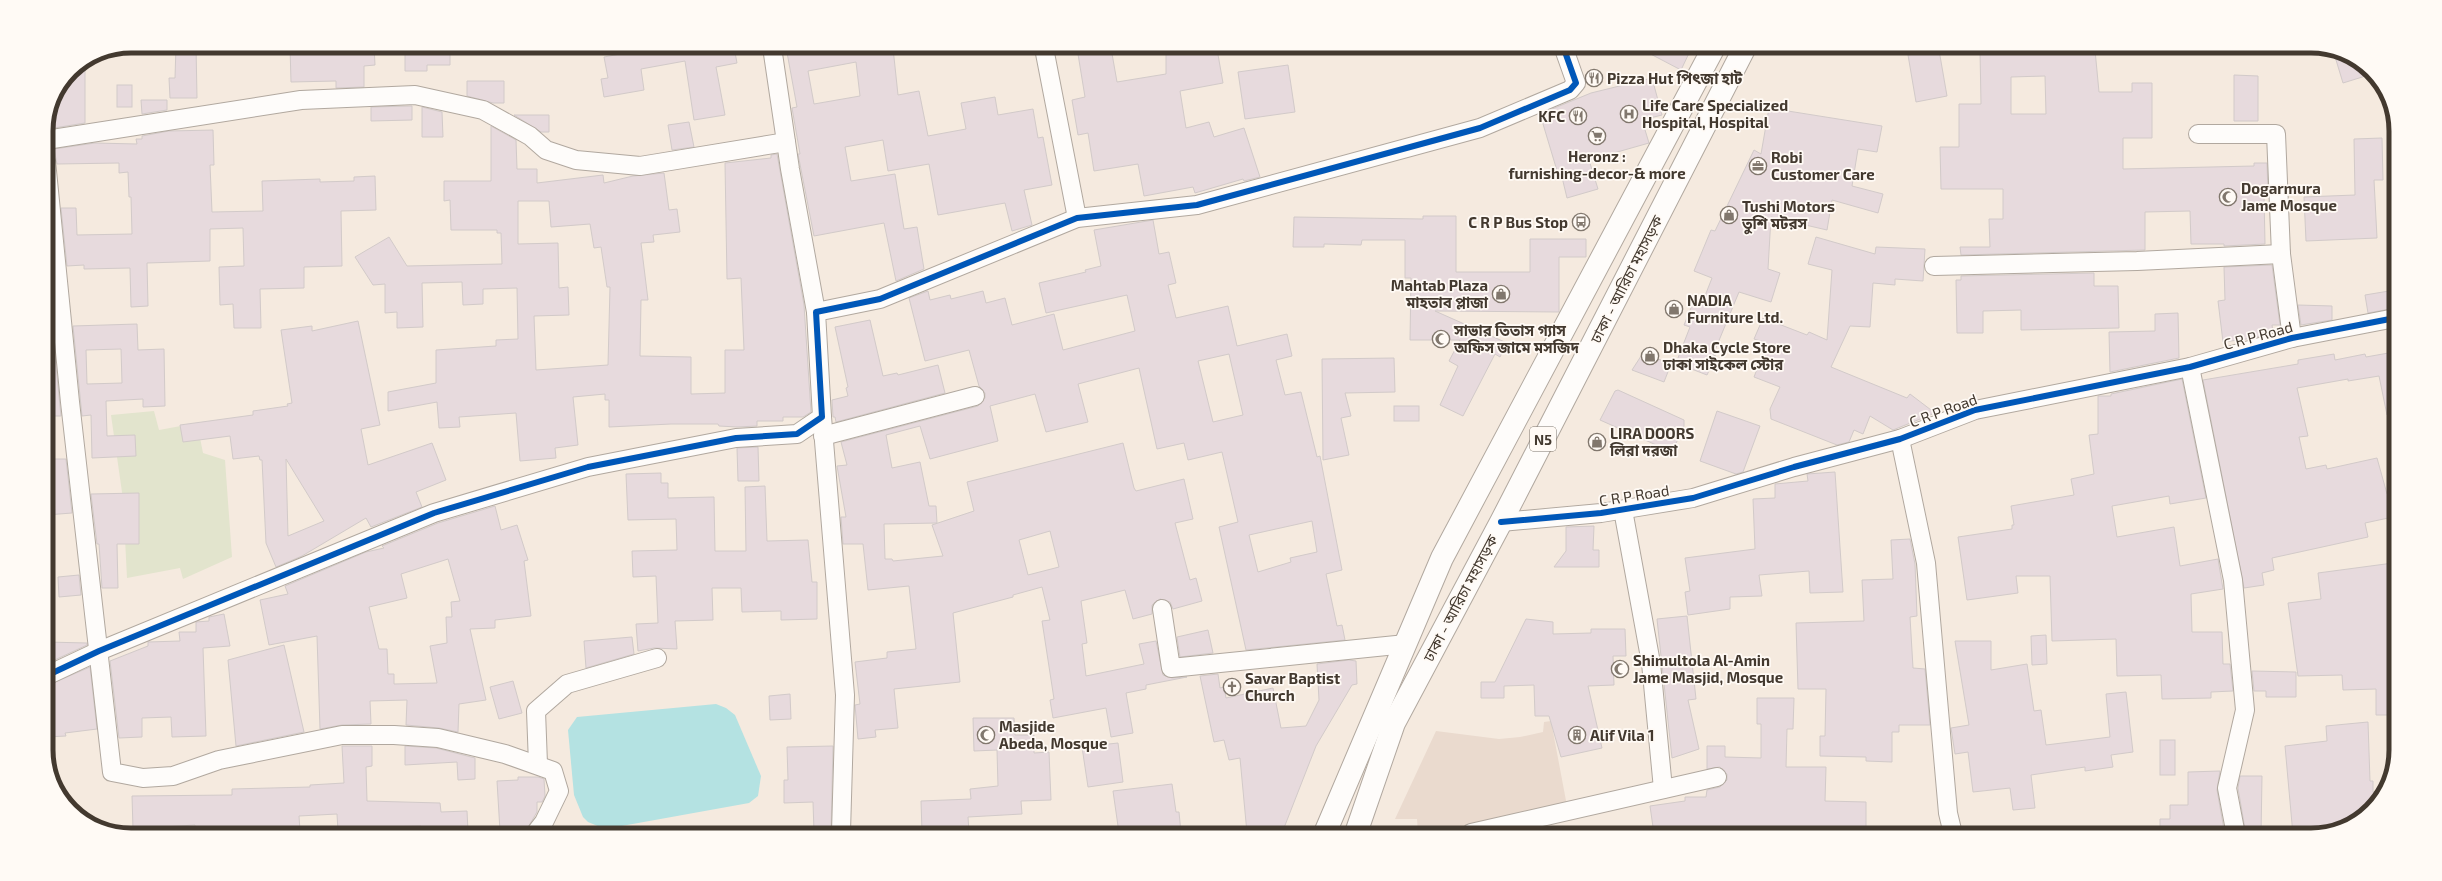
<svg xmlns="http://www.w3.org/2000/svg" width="2442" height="881" font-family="'Exo 2','Noto Sans Bengali',sans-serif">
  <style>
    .industrial { fill: #eadace }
    .green { fill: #e2e4cd }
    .water { fill: #b4e2e2 }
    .building { fill: #e7dadd; stroke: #d2cac9; fill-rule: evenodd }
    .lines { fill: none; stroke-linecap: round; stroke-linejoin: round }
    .minor-casing { stroke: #b1a89f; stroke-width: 20 }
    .trunk-casing { stroke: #b1a89f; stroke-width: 24 }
    .minor { stroke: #fefcfa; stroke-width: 18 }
    .trunk { stroke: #fefcfa; stroke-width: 22 }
    .cycleway-casing { stroke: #fffaf5; stroke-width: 8 }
    .cycleway { stroke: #0057b8; stroke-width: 6 }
    .labels { text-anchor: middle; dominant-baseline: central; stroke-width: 3.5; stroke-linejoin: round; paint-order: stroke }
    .shield { fill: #fffaf5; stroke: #7b736a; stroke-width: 1 }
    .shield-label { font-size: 14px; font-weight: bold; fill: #43392f }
    .poi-label { font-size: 15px; font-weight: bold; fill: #43392f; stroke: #fffaf5; text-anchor: start }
    .street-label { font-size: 15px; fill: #43392f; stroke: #fffaf5 }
    .rim { fill: none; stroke: #43392f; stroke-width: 5 }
  </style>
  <rect width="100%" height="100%" fill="#f5eadf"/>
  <!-- industrial -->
  <path class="industrial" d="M1551 721 1567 806 1451 833H1418L1417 819H1395L1436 731 1499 739 1520 737 1543 732 1544 722Z"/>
  <!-- green -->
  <path class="green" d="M154 411 159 430 197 423 203 453 225 460 232 557 183 579 180 568 127 578 123 499 111 415Z"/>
  <!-- water -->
  <path class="water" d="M716 704 726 708 735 715 761 776 758 796 749 803 605 829 588 822 583 817 574 795 568 730 577 717Z"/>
  <!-- building -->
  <g class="building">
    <path d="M176 46H196L197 98H170L169 78H175Z"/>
    <path d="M374 46 375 65 364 66V87L336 88V81L291 82 290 47Z"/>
    <path d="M405 47H450V65H427V71H405Z"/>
    <path d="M658 47H734L737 63 716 67 725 115 694 120 685 61 641 69 644 90 604 97 601 79 608 78 604 57Z"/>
    <path d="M786 47H804V52L829 48 830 52 893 48 898 95 919 91 928 136 966 129 961 103 995 97 998 115 1033 109 1038 138 1043 137 1052 185 1024 190 1032 225 1012 231 1005 203 938 215 929 164 888 171 883 140 845 147 851 181 895 174 904 229 917 227 924 269 896 281 884 223 814 236 798 154H800L792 108 797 107ZM856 62 860 96 814 104 808 71Z"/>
    <path d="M1077 48H1111L1117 82 1166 74V48H1193V54L1217 49 1223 83 1180 91 1186 128 1209 122 1214 137 1244 128 1260 177 1244 181 1243 179 1195 193 1193 187 1144 196 1138 164 1094 171 1088 133 1078 135 1072 100 1085 97Z"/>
    <path d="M1641 49H1691L1681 70Z"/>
    <path d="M1939 50 1947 96 1916 102 1908 55Z"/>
    <path d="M1980 50H2095L2099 92H2132V83H2152V138H2123V169L2254 166V163H2267L2268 195H2264L2265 244 2224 246V244H2191L2190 211 2145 212V250L1961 255 1960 247H1990L1989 219H2003V189H1941L1940 147H1959V104H1981ZM2045 76 2046 114H2011V77Z"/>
    <path d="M2333 50H2338L2372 74 2343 83Z"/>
    <path d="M85 62V123L54 128V122H50L53 98 71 71Z"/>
    <path d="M1288 65 1295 112 1245 119 1238 72Z"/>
    <path d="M2234 75 2258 76V121H2234Z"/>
    <path d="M1652 78 1662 115 1642 120 1649 143 1589 160 1598 189 1567 198 1561 173 1558 174 1540 114 1591 93Z"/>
    <path d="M467 81H504V103H493L467 96Z"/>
    <rect x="117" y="85" width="15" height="22"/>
    <path d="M141 100H167V110L142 114Z"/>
    <path d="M412 106V120L371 121V107Z"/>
    <path d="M422 107 442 112 443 137H422Z"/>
    <path d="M1769 108 1882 126 1877 152 1858 149 1852 186 1883 194 1878 213 1832 200 1827 230 1771 217 1768 269 1780 273 1771 302 1739 292 1713 355 1716 356 1707 375 1676 363 1690 327 1684 325 1693 303 1701 306 1712 278 1694 271 1711 230 1715 231 1754 150 1761 154Z"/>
    <path d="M514 115H549V132H541Z"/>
    <path d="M689 122 694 147 672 150 668 125Z"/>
    <path d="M491 126 516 140 517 169H537V183L603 175 604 183 633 176 664 173 669 210 677 209 680 232 653 235 654 242 641 243 648 300H641L640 356 691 357V394L725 393V350H744L741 278 727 279 725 163 771 158V155L777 154 804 305 811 412 803 417H783V421H757V426L737 427 719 426 718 424H671L609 427V400H605V394L573 397 578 445 555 448 556 458 520 461 516 413 459 417 460 427 439 428 437 402 388 411V392L436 383V350L496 346V340L518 339 517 288 483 289V304L463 305 462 282 422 283 423 327 397 328V312L385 313V284L373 285 355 257 389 237 407 266 502 264 501 233H497V230H451L450 200 444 201V181H491ZM518 201H549L551 227 590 224 594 248 601 247 607 287H610L608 365 536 370 534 316 569 315 568 287 559 288 558 243 518 244Z"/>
    <path d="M213 130 214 165H210L212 212 263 211 262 181 320 179V182L354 181V177L375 176 376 210 341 211 342 266 304 267V288L260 289 261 328H234L233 304 220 305 219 267 244 266 243 228 210 229V261L147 263 148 306 131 307 130 268 84 269V265L67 266 61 208H76L77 235 132 234 131 197H129L128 172 119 173V163L57 164 54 149 95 143 137 144 136 139H142V136L169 131Z"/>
    <path d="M2382 138 2383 180H2374L2377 238 2306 241 2304 197 2355 195 2354 139Z"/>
    <path d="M1423 216H1456V272H1530V239H1586V257H1559V312L1435 311 1507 343 1500 357 1495 354 1463 416 1440 405 1458 366 1449 361 1460 340H1410L1411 278H1405V240H1362L1361 245 1324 244V247H1293L1294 217 1423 219Z"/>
    <path d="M1153 220 1159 254 1169 252 1176 283 1168 285 1176 318 1228 306 1237 346 1287 334 1292 356 1276 360 1285 395 1301 392 1317 457 1320 456 1342 570 1326 574 1337 626 1342 625 1345 640 1246 650 1219 527 1238 522 1222 452 1188 460 1184 443 1157 449 1139 368 1078 384 1088 422 1046 432 1035 394 990 406 998 441 930 459 920 426 886 435 892 468 920 462 929 506H936L937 523 884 524 885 559H892L893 561 943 556 932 525 974 511 967 482 1123 443 1134 488 1136 491 1184 479 1193 519 1175 523 1190 580 1196 578 1202 601 1173 609 1170 602 1160 599 1152 605V614L1133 619 1125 590 1081 601 1087 643 1082 644 1086 676 1144 664 1139 644 1156 641 1163 675 1172 678 1187 677 1146 685V689L1126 693 1133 733 1111 737 1106 708 1053 718 1050 700 1054 699 1042 621 1050 620 1042 587 1013 595V597L953 613 960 682 894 689 898 728 875 730 876 737 858 739 855 705 860 704 855 662 887 658V652L916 649 909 586 868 590 863 544H843L841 517H846L837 466 847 465 841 442 978 406 985 398V393L979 386 969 350 925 361 909 298 928 291 930 300 950 295 951 299 983 291 986 303 1005 298 1012 325 1054 314 1063 350 1135 331 1127 295 1046 313 1039 283 1086 272 1085 270 1101 266 1094 230ZM1229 354 1243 415 1213 422 1198 361ZM1312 521 1317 552 1290 558 1291 562 1258 572 1249 535ZM1050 531 1059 567 1028 575 1019 540Z"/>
    <path d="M1816 237 1875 254 1876 247 1925 249 1923 281 1895 279V285L1873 283 1870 327 1850 326 1831 367 1907 398 1910 394 1935 413 1893 430 1870 416 1863 434 1854 430 1849 442 1837 445 1771 419 1770 409 1780 387 1754 377 1767 343 1754 339 1763 318 1807 335 1809 332 1827 340 1832 270 1808 264Z"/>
    <path d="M2272 265 2280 325H2272L2273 332 2254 338 2223 342 2218 301 2225 300 2224 267Z"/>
    <path d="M2094 273V286H2118L2119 328 2021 330V310L1983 311V333H1957L1956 280H1961V276Z"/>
    <path d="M2395 290V308L2368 313 2365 295Z"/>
    <path d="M2298 305 2332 306V320L2301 325Z"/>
    <path d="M2178 313 2179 358 2110 372 2109 332 2155 331V314Z"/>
    <path d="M870 320 883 376 897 373 898 375 938 365 945 393 836 422 835 417H833L832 400 848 396 846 388 848 387 835 327Z"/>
    <path d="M358 321 380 425 361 429 368 465 432 443 446 480 416 492 422 507 371 527 366 518 302 556 276 567 266 543 262 460H260L259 456 233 459 230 436 183 442 180 425 253 415V411L288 406 287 404 292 403 281 330 312 326V331ZM286 459 324 521 288 536Z"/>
    <path d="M137 324 138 350 164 349 165 406 143 407V399L106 401 107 436 135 435 136 456 92 458 91 415 82 416 73 326ZM121 349 122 383 87 384 86 350Z"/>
    <path d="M46 326H52L61 416H46Z"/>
    <path d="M2394 352V415H2387L2379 376 2348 381V379L2297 388 2308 436 2299 437 2306 469 2326 465 2327 469 2377 458 2387 494 2393 493V517L2365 523 2368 537 2272 558 2274 570 2262 573 2264 585 2244 588 2203 380 2298 364V360L2334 354 2335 360 2365 354 2366 357Z"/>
    <path d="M1643 353 1671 364 1664 382 1632 370Z"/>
    <path d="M1394 358 1395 392 1345 393 1351 416 1341 418 1349 455 1323 460 1322 359Z"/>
    <path d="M2182 379 2206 498 2170 504 2169 496 2112 506 2117 537 2174 527 2180 566 2218 559 2223 589 2191 594 2192 632H2222L2223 664H2230L2233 691 2211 692V698L2162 699 2161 675 2117 676 2116 639 2052 641 2050 576H2016L2018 593 1967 600 1958 537 2012 529V525H2014L2011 506 2074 495 2071 479 2094 474 2089 435 2098 434V396H2111V394Z"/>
    <path d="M1618 390 1684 420V426L1672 452 1600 420 1615 391Z"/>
    <rect x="1394" y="406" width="25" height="15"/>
    <path d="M1717 411 1760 426 1743 472 1736 474 1700 461Z"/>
    <path d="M758 447 759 481H738L737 448Z"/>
    <path d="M50 459H66L72 513 46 515V500L51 499Z"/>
    <path d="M1835 472 1843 592 1810 593 1809 571 1759 575 1762 596 1730 597V609L1688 615 1685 592 1690 591 1685 558 1755 549 1753 499 1775 498V484L1808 481 1807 474Z"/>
    <path d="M661 473V483H668V498L714 497 715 551H746L745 487 765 486 767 541 808 540 812 582H817V619L781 620V611L742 612 741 588H712L713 620 675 621 677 649 654 648 638 651 636 624 658 623 656 576 633 577 632 551 677 550 676 519 628 520 626 474Z"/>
    <path d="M139 493V544H117L118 588H102L99 544H97L91 494Z"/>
    <path d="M495 506 501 530 517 525 528 560 524 561 531 616 495 620V628L470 629 486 700 459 704 458 732 439 728 406 725 407 700 370 701 371 724 342 725 320 729 317 636 269 645 260 600 288 594 285 586 366 552 384 548 382 546 438 523ZM448 559 460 601 451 602 452 617H446L447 643 430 646 437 683 394 684V674H388L387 649H379L369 607 407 598 401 574Z"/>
    <path d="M1594 526 1593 550H1599V567H1554L1566 551V527Z"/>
    <path d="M1910 539 1915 564 1917 616 1910 617 1913 668 1925 669 1930 725H1899V732H1892V762L1866 761V757L1820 756V736H1825L1826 689H1798L1796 623 1864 621 1862 580 1893 579 1891 540Z"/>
    <path d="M2393 563 2392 715H2376V689L2343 690 2342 675 2298 676 2288 603 2321 599 2318 573Z"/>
    <path d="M79 575 81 595 59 597 58 577Z"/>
    <path d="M224 614 230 646 203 648 206 736 172 737 171 717 142 718V737L119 738 110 661 148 646V642L180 641 179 632H196V622L209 621V617Z"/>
    <path d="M1687 616 1696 699 1688 700 1699 749 1672 758 1657 619Z"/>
    <path d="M1526 619 1553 622V634L1591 633V629H1625L1626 656H1613L1614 685 1588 686 1602 748 1561 757 1549 716H1535L1534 685 1504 686V698H1481V682H1495Z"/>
    <path d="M1208 630 1213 653 1180 657 1177 637Z"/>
    <path d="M2046 635 2047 664 2032 665 2031 636Z"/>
    <path d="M632 637 634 654 586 668 584 641Z"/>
    <path d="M1955 641H1991V670L2027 664 2034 711 2041 710 2046 745 2110 737 2106 694 2126 692 2133 752 2111 755 2113 767 2085 771V767L2031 775 2035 808 2013 810 2010 788 1973 792 1968 752 1955 754 1951 728 1969 725Z"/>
    <path d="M46 642 87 643V645L46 664Z"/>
    <path d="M284 645 304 732 236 746 228 660Z"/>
    <path d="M1349 660 1356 661 1357 684 1352 685 1316 746 1282 833H1247L1240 758 1229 760 1224 740 1214 742 1200 676 1218 674 1220 688 1224 687 1226 698 1273 688 1281 728 1306 726 1319 700 1317 664Z"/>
    <path d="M90 667 97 729 65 733 66 736 46 737V686Z"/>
    <path d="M2252 671 2296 672V697H2266V691H2254Z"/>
    <path d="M513 681 522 713 499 719 490 687Z"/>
    <path d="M790 694 791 719 770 720 769 696Z"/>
    <path d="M1757 698H1794L1793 729H1787L1786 767H1826L1825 801 1866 802V834H1654L1650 806 1685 801V797H1706L1707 790 1720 787 1727 780V774L1720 767 1707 769V746H1725V757L1761 758V724H1757Z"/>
    <path d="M973 718H1014L1015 735H1034V753L1049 752 1051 800 1021 801 1022 814 968 817 969 832H922L921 801 971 799 970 789 998 786 997 750 974 751Z"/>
    <path d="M2368 722 2370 781H2373V792H2381L2363 818 2312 835H2293L2285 746 2327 741 2326 726Z"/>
    <rect x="2160" y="740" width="15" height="35"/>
    <path d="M1118 743 1123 782 1088 787 1082 747Z"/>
    <path d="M342 746H372V766L366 767 367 801 440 803 441 812 467 811 468 831H422L421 826 386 827V831H338L337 814 299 816 300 831H195V825L133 829 132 796 232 795V789L310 787V785L344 783Z"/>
    <path d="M405 746 436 748 475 758V779L458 780 457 762 405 765Z"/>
    <path d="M833 746 831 832H814L813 802 784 803V780H788L787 747Z"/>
    <path d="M2220 771 2217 790 2225 835H2160V819H2170V805H2188V772Z"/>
    <path d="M2240 776H2262L2261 835H2246L2238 788Z"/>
    <path d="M518 777H538L544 779 545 796 542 802H537V812L527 829H518L519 831H500L497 781 518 780Z"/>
    <path d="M1172 784 1176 812H1179L1181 833H1119L1113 791Z"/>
  </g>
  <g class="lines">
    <defs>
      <g id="minor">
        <path d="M772 47 790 169 816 312"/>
        <path d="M1044 48 1077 218"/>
        <path d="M2198 134H2276L2281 254 2292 338"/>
        <path d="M46 140 301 100 415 95 483 110 530 136 546 150 576 160 640 166 786 142"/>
        <path d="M46 161 70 402 112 772 143 778 173 776 219 760 342 735H394L438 738 505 754 553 771 559 791 544 822 537 831"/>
        <path d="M1934 266 2137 261 2281 254"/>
        <path d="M2190 367 2233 580 2245 710 2227 788 2236 835"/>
        <path d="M822 417 845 695 841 832"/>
        <path d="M823 436 975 396"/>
        <path d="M1900 439 1926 563 1948 813 1953 834"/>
        <path d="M1623 510 1651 663 1663 789"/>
        <path d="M1501 522 1601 513 1693 498 1794 467 1900 439 1975 410 2190 367 2292 338 2395 318"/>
        <path d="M1162 609 1171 668 1406 644"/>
        <path d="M46 676 99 651 434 513 588 467 736 438 797 434 822 417 816 312 880 299 1077 218 1197 205 1480 128 1570 90 1576 83 1564 49"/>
        <path d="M538 764 536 711 567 684 657 658"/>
        <path d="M1471 833 1717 777"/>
      </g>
      <g id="trunk">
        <path d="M1325 833 1442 558 1713 49"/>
        <path d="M1356 833 1394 723 1501 522 1744 49"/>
      </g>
    </defs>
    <!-- minor casing -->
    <use href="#minor" class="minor-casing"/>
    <!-- trunk casing -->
    <use href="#trunk" class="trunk-casing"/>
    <!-- minor -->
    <use href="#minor" class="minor"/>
    <!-- trunk -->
    <use href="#trunk" class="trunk"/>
    <defs>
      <g id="cycleway">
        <path d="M1501 522 1601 513 1693 498 1794 467 1900 439 1975 410 2190 367 2292 338 2395 318"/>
        <path d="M46 676 99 651 434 513 588 467 736 438 797 434 822 417 816 312 880 299 1077 218 1197 205 1480 128 1570 90 1576 83 1564 49"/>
      </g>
    </defs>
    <!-- cycleway casing -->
    <use href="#cycleway" class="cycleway-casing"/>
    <!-- cycleway -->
    <use href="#cycleway" class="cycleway"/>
  </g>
  <!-- icons -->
  <defs>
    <symbol id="restaurant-ring" viewBox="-11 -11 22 22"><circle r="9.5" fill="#fffaf5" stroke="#81776d" stroke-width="1.5"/><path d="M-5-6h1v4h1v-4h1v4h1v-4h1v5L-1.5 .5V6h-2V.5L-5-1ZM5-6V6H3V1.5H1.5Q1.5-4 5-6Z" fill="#81776d"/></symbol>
    <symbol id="hospital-ring" viewBox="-11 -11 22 22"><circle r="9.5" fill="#fffaf5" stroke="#81776d" stroke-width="1.5"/><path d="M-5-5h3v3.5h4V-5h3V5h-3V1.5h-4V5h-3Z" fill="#81776d"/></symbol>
    <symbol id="supermarket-ring" viewBox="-11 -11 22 22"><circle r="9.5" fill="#fffaf5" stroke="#81776d" stroke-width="1.5"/><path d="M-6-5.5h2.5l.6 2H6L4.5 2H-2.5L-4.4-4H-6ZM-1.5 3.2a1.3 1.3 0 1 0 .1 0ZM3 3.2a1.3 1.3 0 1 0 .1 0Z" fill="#81776d"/></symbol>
    <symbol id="office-ring" viewBox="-11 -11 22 22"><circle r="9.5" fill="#fffaf5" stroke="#81776d" stroke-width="1.5"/><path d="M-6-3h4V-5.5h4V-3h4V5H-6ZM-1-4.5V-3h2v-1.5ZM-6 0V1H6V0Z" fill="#81776d"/></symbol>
    <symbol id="mosque-ring" viewBox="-11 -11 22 22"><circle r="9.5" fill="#fffaf5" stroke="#81776d" stroke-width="1.5"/><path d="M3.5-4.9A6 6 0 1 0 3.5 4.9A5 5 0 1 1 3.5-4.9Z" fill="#81776d"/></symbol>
    <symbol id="shop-ring" viewBox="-11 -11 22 22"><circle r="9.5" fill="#fffaf5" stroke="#81776d" stroke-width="1.5"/><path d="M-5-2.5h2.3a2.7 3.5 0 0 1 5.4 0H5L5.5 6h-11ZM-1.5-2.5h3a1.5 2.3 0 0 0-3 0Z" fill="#81776d"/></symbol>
    <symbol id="bus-ring" viewBox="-11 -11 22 22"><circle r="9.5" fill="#fffaf5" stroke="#81776d" stroke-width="1.5"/><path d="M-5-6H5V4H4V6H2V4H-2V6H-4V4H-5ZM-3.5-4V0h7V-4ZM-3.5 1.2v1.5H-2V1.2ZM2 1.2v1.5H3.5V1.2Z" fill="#81776d"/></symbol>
    <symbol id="church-ring" viewBox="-11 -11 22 22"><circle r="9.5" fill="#fffaf5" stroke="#81776d" stroke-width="1.5"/><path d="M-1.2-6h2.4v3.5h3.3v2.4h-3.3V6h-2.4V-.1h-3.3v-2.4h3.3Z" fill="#81776d"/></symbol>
    <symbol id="building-ring" viewBox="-11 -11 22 22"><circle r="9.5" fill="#fffaf5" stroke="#81776d" stroke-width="1.5"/><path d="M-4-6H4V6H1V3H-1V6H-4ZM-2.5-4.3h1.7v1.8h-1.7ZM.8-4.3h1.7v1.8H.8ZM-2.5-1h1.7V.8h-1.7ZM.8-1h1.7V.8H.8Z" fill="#81776d"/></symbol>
  </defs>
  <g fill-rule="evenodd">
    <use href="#restaurant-ring" x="1584" y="68" width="20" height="20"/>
    <use href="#hospital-ring" x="1619" y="104" width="20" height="20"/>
    <use href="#restaurant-ring" x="1568" y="106" width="20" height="20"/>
    <use href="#supermarket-ring" x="1587" y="126" width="20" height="20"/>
    <use href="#office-ring" x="1748" y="156" width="20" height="20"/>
    <use href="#mosque-ring" x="2218" y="187" width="20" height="20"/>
    <use href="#shop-ring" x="1719" y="205" width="20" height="20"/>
    <use href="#bus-ring" x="1571" y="212" width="20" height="20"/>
    <use href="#shop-ring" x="1491" y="284" width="20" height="20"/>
    <use href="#shop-ring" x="1664" y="299" width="20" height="20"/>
    <use href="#mosque-ring" x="1431" y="329" width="20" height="20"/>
    <use href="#shop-ring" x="1640" y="346" width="20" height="20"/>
    <use href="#shop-ring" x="1587" y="432" width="20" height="20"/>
    <use href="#mosque-ring" x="1610" y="659" width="20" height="20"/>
    <use href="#church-ring" x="1222" y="677" width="20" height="20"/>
    <use href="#mosque-ring" x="976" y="725" width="20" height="20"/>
    <use href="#building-ring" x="1567" y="725" width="20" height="20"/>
  </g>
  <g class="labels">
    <!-- shield labels -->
    <rect class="shield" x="1530" y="427" width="26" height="24" rx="3"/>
    <g class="shield-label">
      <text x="1543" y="439">N5</text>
    </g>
    <!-- poi labels -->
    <g class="poi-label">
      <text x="1607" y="78">Pizza Hut পিৎজা হাট</text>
      <text x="1642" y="105">Life Care Specialized<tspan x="1642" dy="17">Hospital, Hospital</tspan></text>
      <text x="1565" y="116" text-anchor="end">KFC</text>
      <text x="1597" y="156" text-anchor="middle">Heronz :<tspan x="1597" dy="17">furnishing-decor-&amp; more</tspan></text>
      <text x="1771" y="157">Robi<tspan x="1771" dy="17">Customer Care</tspan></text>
      <text x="2241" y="188">Dogarmura<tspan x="2241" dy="17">Jame Mosque</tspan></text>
      <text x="1742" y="206">Tushi Motors<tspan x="1742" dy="17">তুশি মটরস</tspan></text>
      <text x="1568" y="222" text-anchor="end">C R P Bus Stop</text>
      <text x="1488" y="285" text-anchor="end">Mahtab Plaza<tspan x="1488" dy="17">মাহতাব প্লাজা</tspan></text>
      <text x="1687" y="300">NADIA<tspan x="1687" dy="17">Furniture Ltd.</tspan></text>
      <text x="1454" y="330">সাভার তিতাস গ্যাস<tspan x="1454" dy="17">অফিস জামে মসজিদ</tspan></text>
      <text x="1663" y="347">Dhaka Cycle Store<tspan x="1663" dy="17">ঢাকা সাইকেল স্টোর</tspan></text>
      <text x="1610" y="433">LIRA DOORS<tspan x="1610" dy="17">লিরা দরজা</tspan></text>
      <text x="1633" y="660">Shimultola Al-Amin<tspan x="1633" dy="17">Jame Masjid, Mosque</tspan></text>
      <text x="1245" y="678">Savar Baptist<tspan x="1245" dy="17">Church</tspan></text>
      <text x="999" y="726">Masjide<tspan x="999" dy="17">Abeda, Mosque</tspan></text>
      <text x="1590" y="735">Alif Vila 1</text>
    </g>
    <!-- street labels -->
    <g class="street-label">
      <text transform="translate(1626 279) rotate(-63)">ঢাকা - আরিচা মহাসড়ক</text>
      <text transform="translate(2258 335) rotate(-15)">C R P Road</text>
      <text transform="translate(1943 410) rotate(-20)">C R P Road</text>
      <text transform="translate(1634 495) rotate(-9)">C R P Road</text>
      <text transform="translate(1460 598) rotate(-62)">ঢাকা - আরিচা মহাসড়ক</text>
    </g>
  </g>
  <!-- crop -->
  <path d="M0 0H2442V881H0ZM131 53H2311A78 78 0 0 1 2389 131V750A78 78 0 0 1 2311 828H131A78 78 0 0 1 53 750V131A78 78 0 0 1 131 53Z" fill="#fffaf5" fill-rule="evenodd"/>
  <path class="rim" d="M131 53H2311A78 78 0 0 1 2389 131V750A78 78 0 0 1 2311 828H131A78 78 0 0 1 53 750V131A78 78 0 0 1 131 53Z"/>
</svg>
